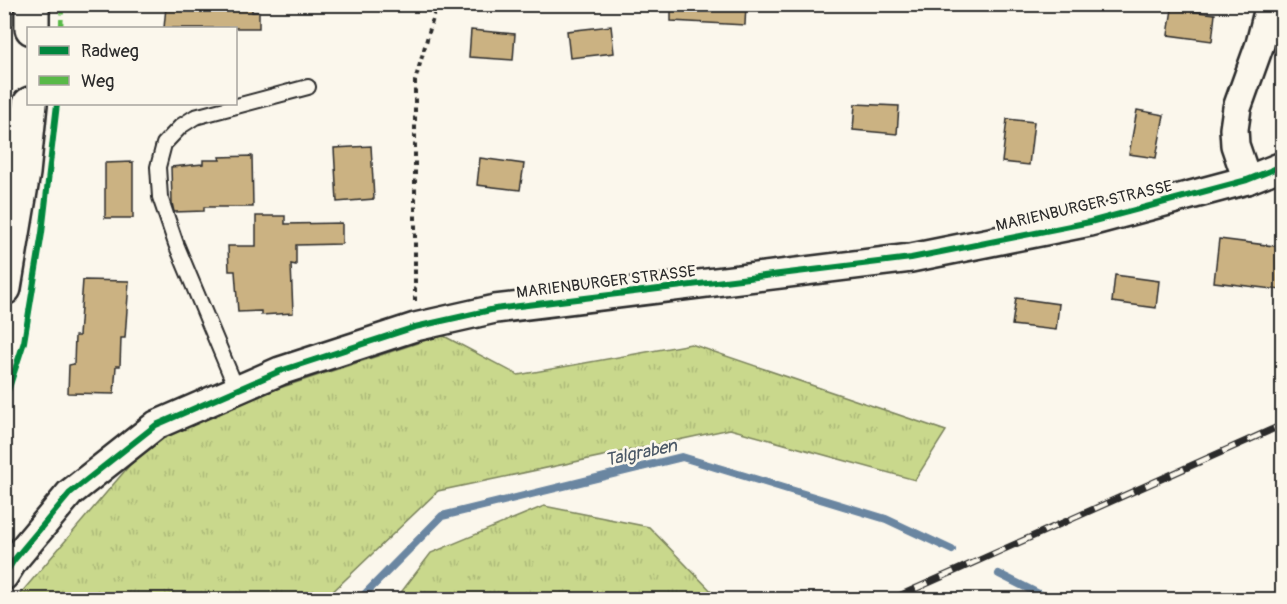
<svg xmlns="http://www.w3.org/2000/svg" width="1287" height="604" font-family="Pangolin,sans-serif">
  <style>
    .grass { fill: url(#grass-tufts); stroke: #7a825c; stroke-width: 1.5 }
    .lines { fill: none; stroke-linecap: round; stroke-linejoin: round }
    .stream { stroke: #6b86a1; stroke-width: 8 }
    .building { fill: #cbb282; stroke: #2b2b2b; stroke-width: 1.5 }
    .service-casing { stroke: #2b2b2b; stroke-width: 18 }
    .minor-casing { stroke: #2b2b2b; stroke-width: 32 }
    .secondary-casing { stroke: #2b2b2b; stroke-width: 38 }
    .path { stroke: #2b2b2b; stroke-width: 4; stroke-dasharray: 4.5 4.5; stroke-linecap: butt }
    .service { stroke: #fbf7ec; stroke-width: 14 }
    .minor { stroke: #fbf7ec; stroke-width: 27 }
    .secondary { stroke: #fbf7ec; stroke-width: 33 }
    .rail-casing { stroke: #2b2b2b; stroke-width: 7 }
    .rail { stroke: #fbf7ec; stroke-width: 4.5; stroke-dasharray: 14; stroke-linecap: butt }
    .quiet { stroke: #58b947; stroke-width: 4.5; stroke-dasharray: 9 4.5; stroke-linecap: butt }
    .cycleway-casing { stroke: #fbf7ec; stroke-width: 10 }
    .cycleway { stroke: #00873e; stroke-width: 6 }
    .labels { text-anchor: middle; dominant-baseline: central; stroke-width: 5; stroke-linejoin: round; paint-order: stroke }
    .street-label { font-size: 16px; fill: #2b2b2b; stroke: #fbf7ec }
    .water-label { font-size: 18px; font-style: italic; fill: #4b5866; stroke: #fbf7ec }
  </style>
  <defs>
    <pattern id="grass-tufts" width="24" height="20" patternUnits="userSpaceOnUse" patternTransform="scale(1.5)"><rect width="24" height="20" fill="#c9d88c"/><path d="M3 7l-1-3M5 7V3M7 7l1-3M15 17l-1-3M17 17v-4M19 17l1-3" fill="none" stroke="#adba79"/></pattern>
  </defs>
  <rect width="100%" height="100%" fill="#fbf7ec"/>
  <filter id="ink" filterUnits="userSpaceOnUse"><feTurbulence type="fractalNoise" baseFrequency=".0167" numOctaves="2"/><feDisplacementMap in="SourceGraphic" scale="12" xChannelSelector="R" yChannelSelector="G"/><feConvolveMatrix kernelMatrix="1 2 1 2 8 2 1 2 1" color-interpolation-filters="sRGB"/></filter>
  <g filter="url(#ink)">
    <!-- grass -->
    <g class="grass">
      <path d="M442 335 518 375 691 344 946 431 915 480 730 429 438 491 325 599 15 600 163 426Z"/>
      <path d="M544 506 649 527 719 599H396L431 553Z"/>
    </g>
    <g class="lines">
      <!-- stream -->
      <g class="stream">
        <path d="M999 574 1051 600"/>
        <path d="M359 600 442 516 682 457 886 519 952 550"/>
      </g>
    </g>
    <!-- building -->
    <g class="building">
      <path d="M209 4H252V12H259V28H164L166 7 208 9Z"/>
      <path d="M671 4H746L745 25 671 21Z"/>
      <path d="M1172 9 1215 14 1212 41 1168 35Z"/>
      <path d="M611 26 614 53 570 58 567 31Z"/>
      <path d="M471 30 515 34 513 60 469 57Z"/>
      <path d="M855 104 899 106 897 134 853 130Z"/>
      <path d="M1137 110 1164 115 1156 158 1129 154Z"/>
      <path d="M1007 119 1034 122 1029 165 1002 162Z"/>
      <path d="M371 146 374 199 337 202 334 148Z"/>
      <path d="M252 156 253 207H204V211L174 212 172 203 171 167 203 164V160H220L219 157Z"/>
      <path d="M480 158 524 164 520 190 477 185Z"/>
      <path d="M133 162V218H105V163Z"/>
      <path d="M256 216H285V224L342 223V244L296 245V265L291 264 293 313 261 315V311L238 312 235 271H229L228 246H256Z"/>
      <path d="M1219 239 1282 247V290L1214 282Z"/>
      <path d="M1115 275 1159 281 1156 308 1112 302Z"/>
      <path d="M83 280 129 281 125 338H121L120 366H116L114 394 68 393 69 365 74 364 75 336H79Z"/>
      <path d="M1016 298 1059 304 1056 330 1012 325Z"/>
    </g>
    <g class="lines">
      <defs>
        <path id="service" d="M237 390 176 244 160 197 158 167 164 144 181 126 195 117 308 87"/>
        <g id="minor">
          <path d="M1247 180 1235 145 1234 129 1237 108 1260 44 1270 4"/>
          <path d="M4 576 14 560 70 493 156 425 280 371 415 327 495 309 911 258 1090 222 1247 180 1282 166"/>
        </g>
        <g id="secondary">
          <path d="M32 4V28"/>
          <path d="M4 288 23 173 30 104"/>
        </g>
      </defs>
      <!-- service casing -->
      <use href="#service" class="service-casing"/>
      <!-- minor casing -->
      <use href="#minor" class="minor-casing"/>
      <!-- secondary casing -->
      <use href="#secondary" class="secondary-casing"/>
      <!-- path -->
      <path class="path" d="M415 301V81L437 4"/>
      <!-- service -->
      <use href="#service" class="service"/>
      <!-- minor -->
      <use href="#minor" class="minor"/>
      <!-- secondary -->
      <use href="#secondary" class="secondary"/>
      <defs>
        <path id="rail" d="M890 600 1282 425"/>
      </defs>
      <!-- rail casing -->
      <use href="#rail" class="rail-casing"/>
      <!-- rail -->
      <use href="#rail" class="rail"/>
      <!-- quiet -->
      <path class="quiet" d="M61 28 62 4"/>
      <defs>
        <g id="cycleway">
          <path d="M4 403 24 342 42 233 57 104"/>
          <path d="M4 576 14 560 70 493 156 425 280 371 415 327 495 309 911 258 1090 222 1247 180 1282 166"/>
        </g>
      </defs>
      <!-- cycleway casing -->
      <use href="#cycleway" class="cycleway-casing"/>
      <!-- cycleway -->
      <use href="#cycleway" class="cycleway"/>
    </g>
  </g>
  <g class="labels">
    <!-- street labels -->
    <g class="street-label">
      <text transform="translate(1084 206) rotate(-13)">MARIENBURGER STRASSE</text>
      <text transform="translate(606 282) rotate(-7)">MARIENBURGER STRASSE</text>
    </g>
    <!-- water labels -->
    <g class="water-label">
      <text transform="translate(641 453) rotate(-12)">Talgraben</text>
    </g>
  </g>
  <!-- margin -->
  <rect width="1287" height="604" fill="none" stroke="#fbf7ec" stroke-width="24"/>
  <rect x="12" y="12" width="1263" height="580" fill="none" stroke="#2b2b2b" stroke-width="2" filter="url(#ink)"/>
  <!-- legend -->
  <rect x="27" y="27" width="210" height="78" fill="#fbf7ec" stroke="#a8a59f" stroke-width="1.5"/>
  <rect x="39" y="46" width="30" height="9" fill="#00873e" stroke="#a8a59f" stroke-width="1.5"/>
  <text x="81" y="57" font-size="18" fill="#2b2b2b">Radweg</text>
  <rect x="39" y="76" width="30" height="9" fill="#58b947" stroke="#a8a59f" stroke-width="1.5"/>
  <text x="81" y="87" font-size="18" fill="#2b2b2b">Weg</text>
</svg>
